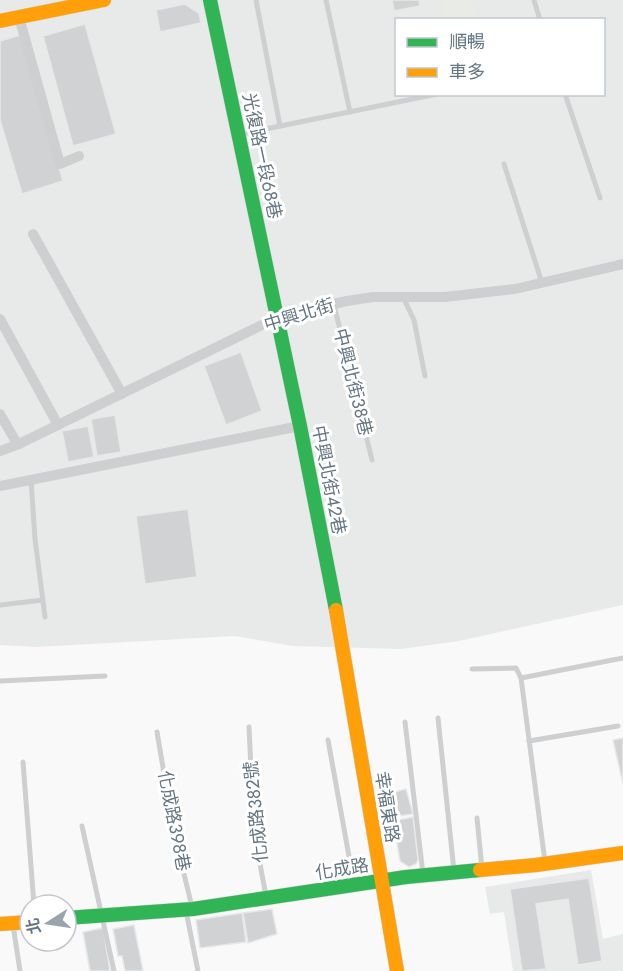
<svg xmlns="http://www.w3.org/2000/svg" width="623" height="971" font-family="Jost,'Noto Sans TC',sans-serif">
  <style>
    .built { fill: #e8e9e9; fill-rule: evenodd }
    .green { fill: #e8ebe6 }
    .building { fill: #d0d2d3; stroke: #e8e8e8; stroke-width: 1.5 }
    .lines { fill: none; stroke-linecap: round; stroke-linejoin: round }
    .fast-casing { stroke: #d5d6d7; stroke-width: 15 }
    .slow-casing { stroke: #d5d6d7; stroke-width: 15 }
    .lane { stroke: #cecfd0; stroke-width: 5 }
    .street { stroke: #cecfd0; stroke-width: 10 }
    .fast { stroke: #30b455; stroke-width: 14 }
    .slow { stroke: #ff9f0a; stroke-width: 14 }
    .labels { text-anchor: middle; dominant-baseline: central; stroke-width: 6; stroke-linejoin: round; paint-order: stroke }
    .street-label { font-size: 18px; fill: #657683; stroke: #fff }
  </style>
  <rect width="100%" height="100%" fill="#f9f9f9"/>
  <!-- built -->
  <g class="built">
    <path d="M0 0H623V605L459 641 401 649 293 646 235 636 37 647 0 645ZM396 20H604V94H396Z"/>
    <path d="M591 870 603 939 623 934V971H513L504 912 490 914 485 887Z"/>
  </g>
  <!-- green -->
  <path class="green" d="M441 0H471L477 19H445Z"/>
  <!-- building -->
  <g class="building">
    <path d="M392 0H419L420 6 394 11Z"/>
    <path d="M185 4 199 13 201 23 160 32 156 10Z"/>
    <path d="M85 24 116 134 73 146 43 36Z"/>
    <path d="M20 35 63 181 22 194 0 120V41Z"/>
    <path d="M241 352 262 411 226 425 204 366Z"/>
    <path d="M115 415 121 452 97 456 91 419Z"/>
    <path d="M88 426 94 457 68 462 62 431Z"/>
    <path d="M188 509 197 577 145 584 136 516Z"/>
    <path d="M623 738V784L613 740Z"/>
    <path d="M406 789 413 814 393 817 390 793Z"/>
    <path d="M413 817 418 860 416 864 409 867 400 861 393 821Z"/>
    <path d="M589 878 602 961 578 965 568 899 536 904 546 969 522 971 510 889Z"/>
    <path d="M272 909 277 934 248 943 243 913Z"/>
    <path d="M242 913 246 942 200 948 196 920Z"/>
    <path d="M134 925 143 971H125L122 956H118L113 929Z"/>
    <path d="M103 928 110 971H90L83 932Z"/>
  </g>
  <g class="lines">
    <defs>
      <g id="fast">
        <path d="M210 0 300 426 336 610"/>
        <path d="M66 918 193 909 406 877 480 870"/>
      </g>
      <g id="slow">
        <path d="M0 21 104 0"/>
        <path d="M336 610 397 971"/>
        <path d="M480 870 536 865 623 853"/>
        <path d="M0 924 30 922"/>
      </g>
    </defs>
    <!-- fast casing -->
    <use href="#fast" class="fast-casing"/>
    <!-- slow casing -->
    <use href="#slow" class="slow-casing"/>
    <!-- lane -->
    <g class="lane">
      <path d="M256 0 280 126"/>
      <path d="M326 0 350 112"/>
      <path d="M534 0 540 20"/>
      <path d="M565 94 600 198"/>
      <path d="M241 134 437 94"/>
      <path d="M504 164 542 283"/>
      <path d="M403 297 414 320 425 376"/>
      <path d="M334 305 372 460"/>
      <path d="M31 480 35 539 45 617"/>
      <path d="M0 605 43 600"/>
      <path d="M472 669 516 668 521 678 545 862"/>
      <path d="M521 678 623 658"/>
      <path d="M0 681 105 676"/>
      <path d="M438 718 454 871"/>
      <path d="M405 722 423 874"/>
      <path d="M249 727 254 832 266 896"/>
      <path d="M157 732 174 833 192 907"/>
      <path d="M328 740 354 884"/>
      <path d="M529 741 618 726"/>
      <path d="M23 762 34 905"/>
      <path d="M477 818 482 869"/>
      <path d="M82 826 114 971"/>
      <path d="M186 911 198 971"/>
      <path d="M13 925 20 971"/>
    </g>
    <!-- street -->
    <g class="street">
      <path d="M19 17 60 164 79 156"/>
      <path d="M33 234 122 394"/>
      <path d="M0 319 58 425"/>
      <path d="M0 414 15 440 19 444"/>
      <path d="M0 451 19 444 264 324 301 311 347 301 373 297H445L515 289 623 264"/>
      <path d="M0 486 300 426"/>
    </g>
    <!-- fast -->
    <use href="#fast" class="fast"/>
    <!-- slow -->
    <use href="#slow" class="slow"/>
  </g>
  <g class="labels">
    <!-- street labels -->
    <g class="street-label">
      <text transform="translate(262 156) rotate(78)">光復路一段68巷</text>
      <text transform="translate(299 315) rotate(-17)">中興北街</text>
      <text transform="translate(353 382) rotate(76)">中興北街38巷</text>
      <text transform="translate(329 480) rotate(79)">中興北街42巷</text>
      <text transform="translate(387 807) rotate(81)">幸福東路</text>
      <text transform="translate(256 812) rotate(-96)">化成路382號</text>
      <text transform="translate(174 821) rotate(79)">化成路398巷</text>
      <text transform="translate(342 869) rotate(-9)">化成路</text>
    </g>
  </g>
  <!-- legend -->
  <rect x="395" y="18" width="210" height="78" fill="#ffffff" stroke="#c1c8cd" stroke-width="1.5"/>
  <rect x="407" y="38" width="30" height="9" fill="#30b455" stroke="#c1c8cd" stroke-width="1.5"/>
  <text x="449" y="48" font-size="18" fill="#657683">順暢</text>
  <rect x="407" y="68" width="30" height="9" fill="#ff9f0a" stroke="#c1c8cd" stroke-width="1.5"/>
  <text x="449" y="78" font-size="18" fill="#657683">車多</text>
  <!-- north arrow -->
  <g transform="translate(48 923) rotate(258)"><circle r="28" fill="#ffffff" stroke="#c1c8cd" stroke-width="1.5"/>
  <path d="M0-4.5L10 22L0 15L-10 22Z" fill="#99a4ac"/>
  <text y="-9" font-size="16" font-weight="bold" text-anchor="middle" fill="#657683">北</text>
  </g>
</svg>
